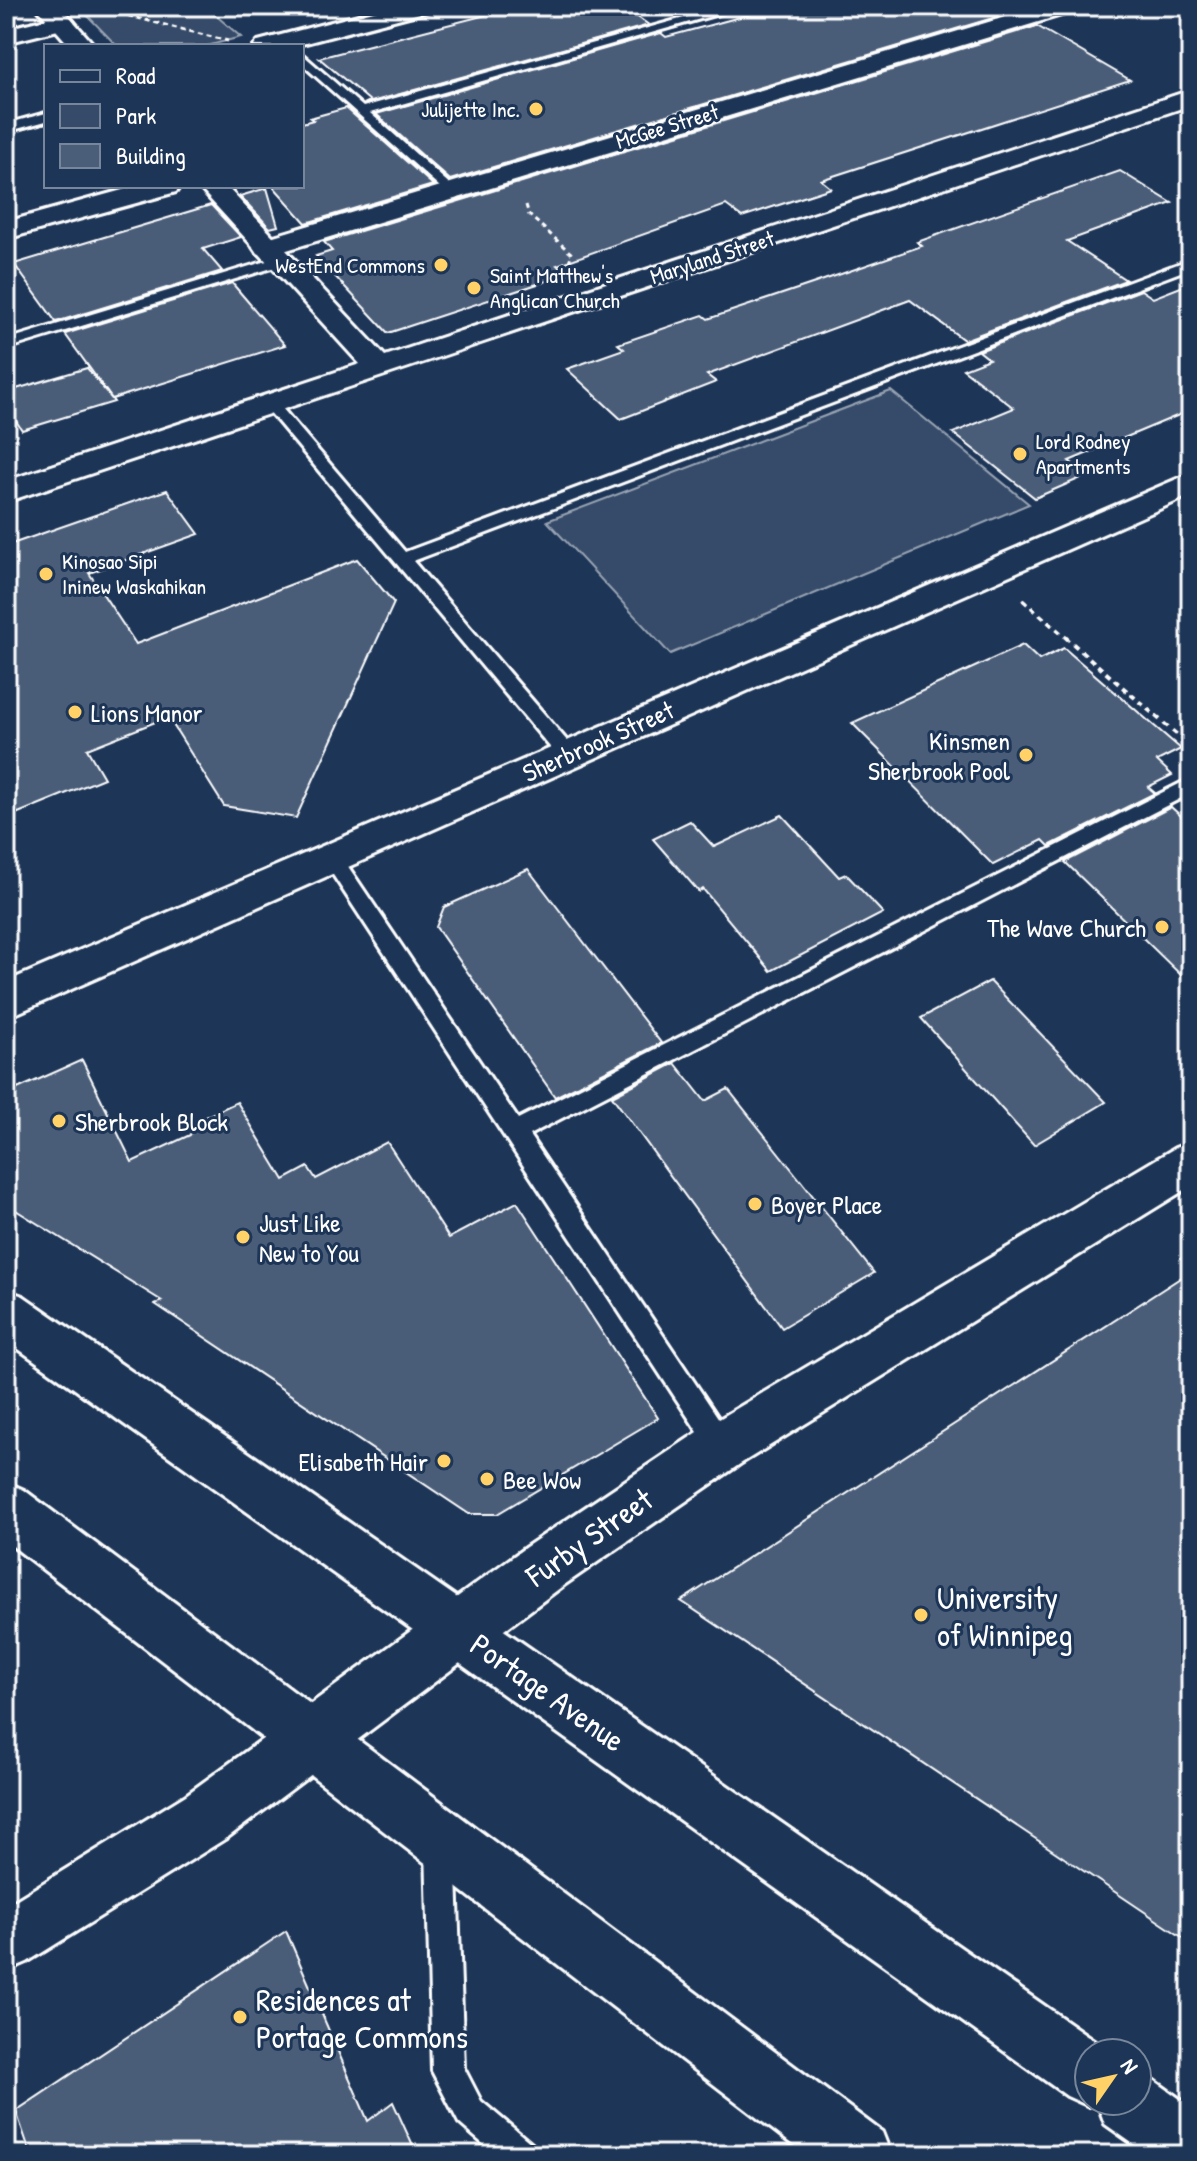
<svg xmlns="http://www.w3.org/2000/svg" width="1197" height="2161" font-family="'Patrick Hand',sans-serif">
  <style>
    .green { fill: #364b69; stroke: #9aa5b4; stroke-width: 2 }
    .building { fill: #4a5d79; stroke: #fff; stroke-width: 2 }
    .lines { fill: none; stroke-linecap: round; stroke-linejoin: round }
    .lane-casing { stroke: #fff; stroke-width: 6 }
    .street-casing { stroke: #fff; stroke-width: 6 }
    .secondary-casing { stroke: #fff; stroke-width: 6 }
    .primary-casing { stroke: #fff; stroke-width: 6 }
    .path-far1 { stroke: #fff; stroke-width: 3; stroke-dasharray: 5 4; stroke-linecap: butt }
    .path { stroke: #fff; stroke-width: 4; stroke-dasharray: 6 5; stroke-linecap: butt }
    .lane { fill: #1d3557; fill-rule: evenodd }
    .street { fill: #1d3557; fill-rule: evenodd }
    .secondary { fill: #1d3557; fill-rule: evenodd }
    .primary { fill: #1d3557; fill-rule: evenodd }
    .poi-dot { fill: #ffd166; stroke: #1d3557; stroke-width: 3 }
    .labels { text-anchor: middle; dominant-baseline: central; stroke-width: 6; stroke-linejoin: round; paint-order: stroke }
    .far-poi-label { font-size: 22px; fill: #fff; stroke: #1d3557; text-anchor: start }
    .far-street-label { font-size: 22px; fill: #fff; stroke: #1d3557 }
    .poi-label { font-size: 26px; fill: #fff; stroke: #1d3557; text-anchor: start }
    .street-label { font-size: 26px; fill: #fff; stroke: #1d3557 }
    .near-street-label { font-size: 32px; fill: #fff; stroke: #1d3557 }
    .near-poi-label { font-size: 32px; fill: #fff; stroke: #1d3557; text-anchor: start }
  </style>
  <rect width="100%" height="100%" fill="#1d3557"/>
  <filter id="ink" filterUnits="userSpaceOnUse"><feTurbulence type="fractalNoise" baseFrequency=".0125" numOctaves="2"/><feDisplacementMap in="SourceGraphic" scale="16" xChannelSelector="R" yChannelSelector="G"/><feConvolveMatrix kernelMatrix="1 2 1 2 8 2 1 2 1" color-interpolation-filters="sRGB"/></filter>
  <g filter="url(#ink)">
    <!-- green -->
    <g class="green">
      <path d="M86 6H205L241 37 207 46H117L80 8Z"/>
      <path d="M891 391 1029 504 670 654 547 521Z"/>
    </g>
    <!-- building -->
    <g class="building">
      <path d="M521 6H622L649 25 364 104 370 101 319 58Z"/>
      <path d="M781 6H1003L1013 12 450 180 376 114 661 33 666 37Z"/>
      <path d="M1037 26 1130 80 821 180 831 188 742 217 726 205 557 265 568 274 388 333 316 256 332 251 324 242Z"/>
      <path d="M346 108 433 185 306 223 273 186H302V123L313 120 310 118Z"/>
      <path d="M1120 171 1172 203 1067 241 1126 280 964 340 910 300 707 375 716 382 621 419 567 369 624 349 618 344 703 315 708 319 815 283 922 246 917 242Z"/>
      <path d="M267 188 278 226 270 228 240 196Z"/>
      <path d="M211 205 241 237 203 249 222 271 56 322 14 264Z"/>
      <path d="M232 283 285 345 112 399 65 334Z"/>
      <path d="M1191 283V410L1069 461 1088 475 1035 498 953 433 1014 408 963 369 989 359 979 351 1141 290 1153 298Z"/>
      <path d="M87 368 114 402 22 430 6 406V392Z"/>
      <path d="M167 490 199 534 89 573 136 644 357 559 394 603 296 818 224 806 168 717 87 749 104 778 6 818V546Z"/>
      <path d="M1023 645 1039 660 1064 648 1181 749 1157 761 1172 775 1148 787 1155 793 1049 846 1043 840 993 865 852 723Z"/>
      <path d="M1171 807 1191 825V985L1065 862Z"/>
      <path d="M782 815 839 877 846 874 883 913 771 971 703 889 699 892 653 839 690 821 714 847Z"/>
      <path d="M528 869 661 1043 555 1097 436 927 444 907Z"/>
      <path d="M990 981 1106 1102 1034 1145 921 1018Z"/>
      <path d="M82 1060 132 1162 190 1135 194 1122 237 1102 284 1180 308 1167 316 1179 387 1142 449 1238 517 1202 658 1418 497 1514H469L155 1304 162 1301 6 1204V1094Z"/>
      <path d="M675 1063 705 1101 728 1089 874 1273 782 1328 612 1096Z"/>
      <path d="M1191 1271V1943L681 1601Z"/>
      <path d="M286 1931 368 2121 393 2102 417 2155H31L16 2111Z"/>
    </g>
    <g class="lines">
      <defs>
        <g id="lane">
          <path d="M73 6 50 13 44 10 52 6Z"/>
          <path d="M727 6H746L370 113 454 188 456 191 449 195 302 64V54L363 107Z"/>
          <path d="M46 113V121L6 132V124Z"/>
          <path d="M280 257 285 258V264L6 349V340Z"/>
          <path d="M1191 259V268L413 561 574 749 576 754 567 761 560 759 263 404 266 401H276L405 552Z"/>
          <path d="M1191 778V793L529 1135 731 1437 735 1446 731 1455 722 1458 713 1455 322 858 325 853H339L518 1119Z"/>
          <path d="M441 1832 451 1837 456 1847 464 2068 481 2101 532 2144 537 2155H496L459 2123 432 2071 426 1847 431 1837Z"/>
        </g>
        <g id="street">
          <path d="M393 6H432L428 11 294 46H254L258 41Z"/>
          <path d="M1042 6H1079L1075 11 277 253 267 255 257 253 253 247 257 241Z"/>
          <path d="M62 15 70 17 74 22 70 27 6 43V29Z"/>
          <path d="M137 186H180L176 192 6 239V222Z"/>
          <path d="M1191 1142V1186L740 1464 564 1585 228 1837 27 1962 6 1971V1906L186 1795 526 1547 704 1428 1175 1148Z"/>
        </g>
        <g id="secondary">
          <path d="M35 6H60L95 46H70Z"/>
          <path d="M1191 90V105L6 502V481L360 364 198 186H226L385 356Z"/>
          <path d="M1191 473V495L6 1018V982Z"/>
        </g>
        <g id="primary">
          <path d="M6 1290 23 1296 1111 2052 1089 2053V2101H1137V2073L1151 2078 1191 2107V2155H1149L1105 2124 1097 2102 1089 2106 1067 2096 6 1340Z"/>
          <path d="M6 1482 24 1490 882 2132 891 2155H806L6 1541Z"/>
        </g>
      </defs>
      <!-- lane casing -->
      <use href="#lane" class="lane-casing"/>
      <!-- street casing -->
      <use href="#street" class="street-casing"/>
      <!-- secondary casing -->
      <use href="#secondary" class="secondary-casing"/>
      <!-- primary casing -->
      <use href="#primary" class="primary-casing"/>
      <!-- path-far1 -->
      <g class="path-far1">
        <path d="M102 9 228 41"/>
        <path d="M526 205 529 215 572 254 569 261 572 264"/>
      </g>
      <!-- path -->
      <path class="path" d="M1023 600 1191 747"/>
      <!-- lane -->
      <use href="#lane" class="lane"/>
      <!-- street -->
      <use href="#street" class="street"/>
      <!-- secondary -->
      <use href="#secondary" class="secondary"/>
      <!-- primary -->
      <use href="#primary" class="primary"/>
    </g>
  </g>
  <!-- markers -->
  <g class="poi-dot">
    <circle cx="536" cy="109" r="8"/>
    <circle cx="441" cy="265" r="8"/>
    <circle cx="474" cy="288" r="8"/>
    <circle cx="1020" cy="454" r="8"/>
    <circle cx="46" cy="574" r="8"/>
    <circle cx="75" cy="712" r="8"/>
    <circle cx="1026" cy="755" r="8"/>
    <circle cx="1162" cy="927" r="8"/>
    <circle cx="59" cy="1121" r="8"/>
    <circle cx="755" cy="1204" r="8"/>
    <circle cx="243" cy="1237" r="8"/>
    <circle cx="444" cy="1461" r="8"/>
    <circle cx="487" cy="1479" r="8"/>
    <circle cx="921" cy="1615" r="8"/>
    <circle cx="240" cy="2017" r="8"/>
  </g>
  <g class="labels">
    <!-- far-poi labels -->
    <g class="far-poi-label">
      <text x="520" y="109" text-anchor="end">Julijette Inc.</text>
      <text x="425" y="265" text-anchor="end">WestEnd Commons</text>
      <text x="490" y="275">Saint Matthew's<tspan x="490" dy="25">Anglican Church</tspan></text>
      <text x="1036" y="441">Lord Rodney<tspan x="1036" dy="25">Apartments</tspan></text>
      <text x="62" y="561">Kinosao Sipi<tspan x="62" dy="25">Ininew Waskahikan</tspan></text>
    </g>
    <!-- far-street labels -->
    <g class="far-street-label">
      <text transform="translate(667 126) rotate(-17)">McGee Street</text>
      <text transform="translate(712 257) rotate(-18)">Maryland Street</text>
    </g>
    <!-- poi labels -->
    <g class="poi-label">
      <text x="91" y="712">Lions Manor</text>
      <text x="1010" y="740" text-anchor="end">Kinsmen<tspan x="1010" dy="30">Sherbrook Pool</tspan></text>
      <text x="1146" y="927" text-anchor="end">The Wave Church</text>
      <text x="75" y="1121">Sherbrook Block</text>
      <text x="771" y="1204">Boyer Place</text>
      <text x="259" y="1222">Just Like<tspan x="259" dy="30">New to You</tspan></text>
      <text x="428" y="1461" text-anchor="end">Elisabeth Hair</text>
      <text x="503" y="1479">Bee Wow</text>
    </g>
    <!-- street labels -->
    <g class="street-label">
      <text transform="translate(598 741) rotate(-24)">Sherbrook Street</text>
    </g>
    <!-- near-street labels -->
    <g class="near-street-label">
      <text transform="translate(589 1537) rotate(-35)">Furby Street</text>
      <text transform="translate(548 1692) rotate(35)">Portage Avenue</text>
    </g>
    <!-- near-poi labels -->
    <g class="near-poi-label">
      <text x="937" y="1597">University<tspan x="937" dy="37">of Winnipeg</tspan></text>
      <text x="256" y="1999">Residences at<tspan x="256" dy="37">Portage Commons</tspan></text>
    </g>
  </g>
  <!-- margin -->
  <rect width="1197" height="2161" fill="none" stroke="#1d3557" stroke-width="32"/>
  <rect x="16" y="16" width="1165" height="2129" fill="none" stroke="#fff" stroke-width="3" filter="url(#ink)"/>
  <!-- legend -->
  <rect x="44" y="44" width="260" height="144" fill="#1d3557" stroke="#77869a" stroke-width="2"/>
  <rect x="60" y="70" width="40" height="12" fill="#1d3557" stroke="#77869a" stroke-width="2"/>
  <text x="116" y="84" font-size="24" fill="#ffffff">Road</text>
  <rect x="60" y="104" width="40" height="24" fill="#364b69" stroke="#77869a" stroke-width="2"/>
  <text x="116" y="124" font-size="24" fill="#ffffff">Park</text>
  <rect x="60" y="144" width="40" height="24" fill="#4a5d79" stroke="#77869a" stroke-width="2"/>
  <text x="116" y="164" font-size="24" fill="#ffffff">Building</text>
  <!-- north arrow -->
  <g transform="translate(1113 2077) rotate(56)"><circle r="38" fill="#1d3557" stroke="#77869a" stroke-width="2"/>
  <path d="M0-6L14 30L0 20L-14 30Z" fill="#ffd166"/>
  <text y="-12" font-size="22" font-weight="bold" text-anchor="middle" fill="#ffffff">N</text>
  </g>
</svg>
